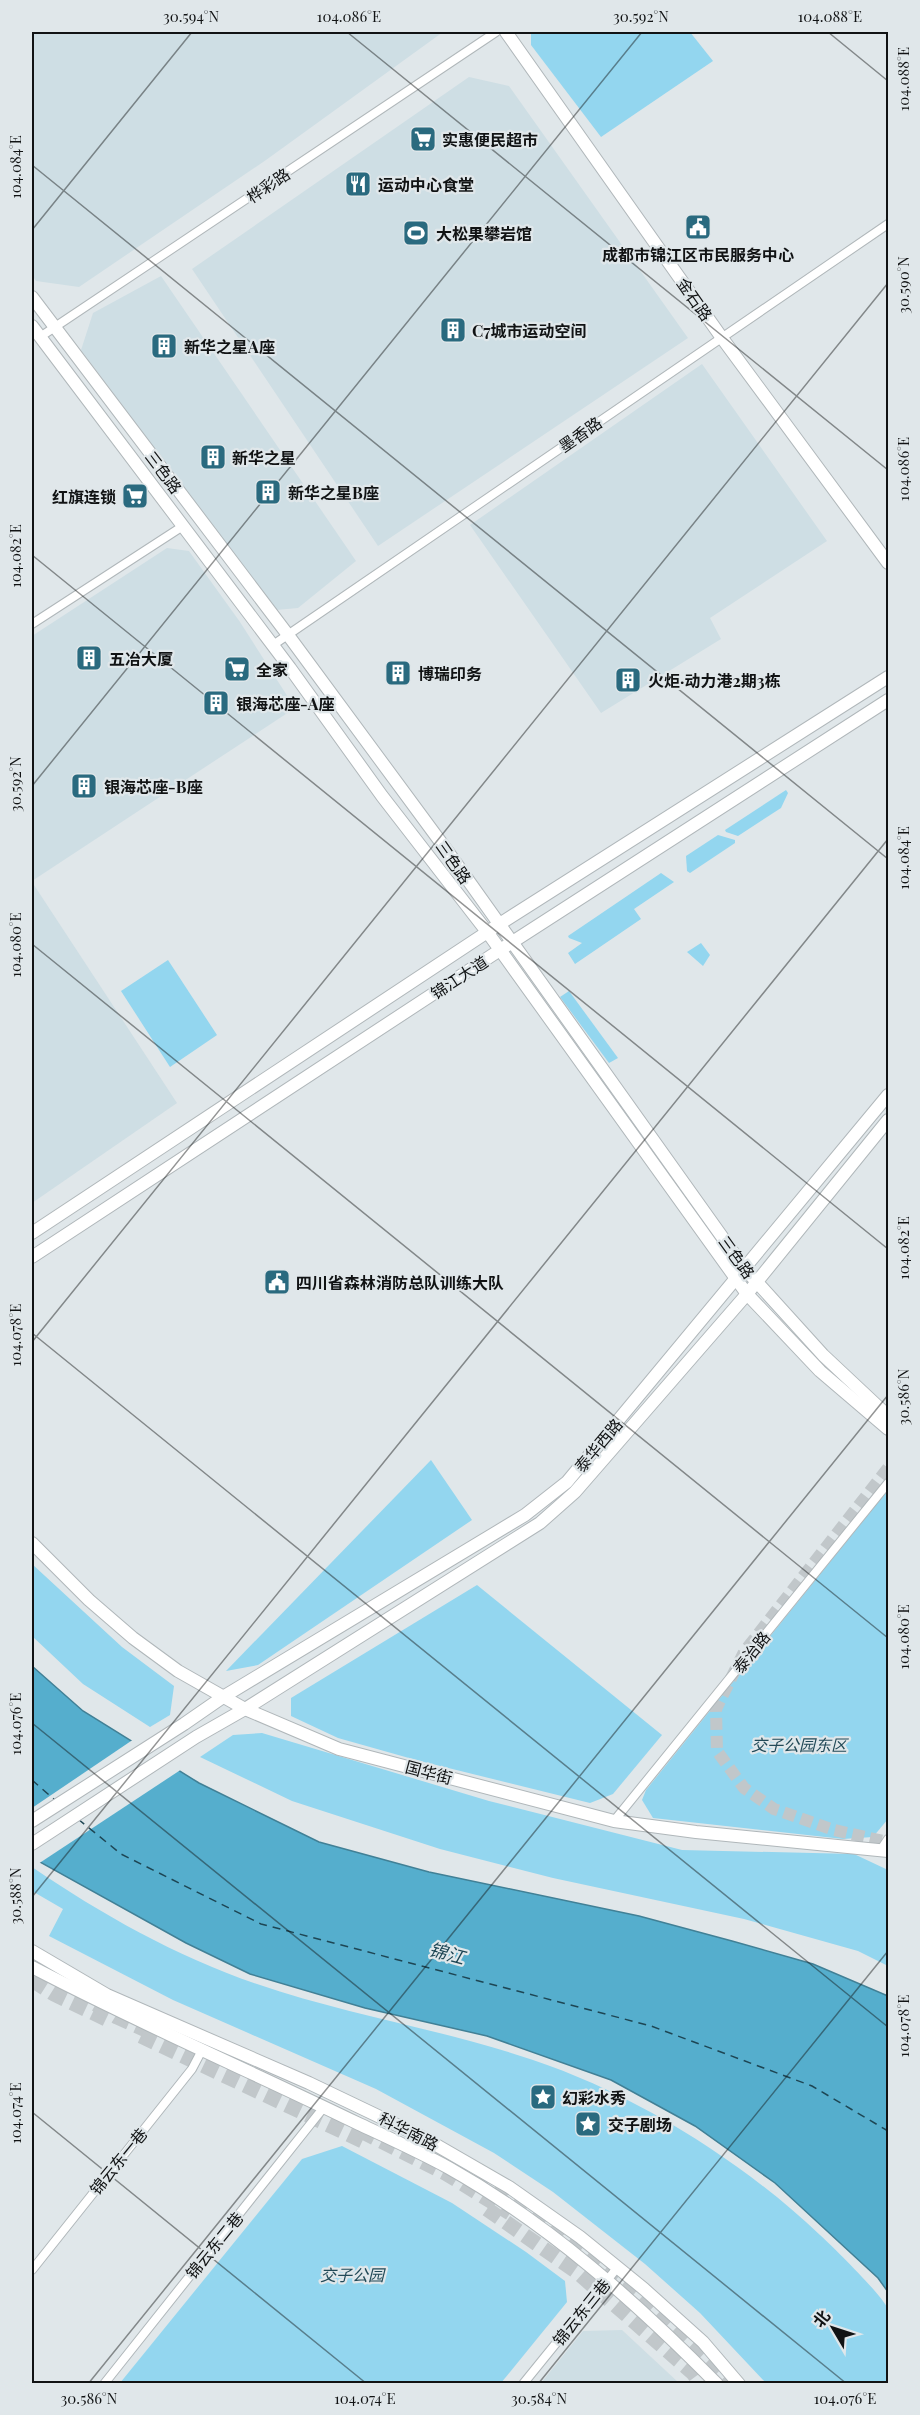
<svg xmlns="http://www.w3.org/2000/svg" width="920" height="2415" font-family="'Playfair Display','Noto Sans SC',serif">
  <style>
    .built { fill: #cedee4 }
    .green { fill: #93d6ef }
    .water { fill: #55aecd; stroke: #418096; stroke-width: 1.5 }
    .pier { fill: #e0e7ea }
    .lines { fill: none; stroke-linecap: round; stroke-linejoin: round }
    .ferry { stroke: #1e4654; stroke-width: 1.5; stroke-dasharray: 8 6; stroke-linecap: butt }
    .secondary-tunnel { stroke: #c1c7ca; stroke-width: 12; stroke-dasharray: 12 6; stroke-linecap: butt }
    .highway-tunnel { stroke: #c1c7ca; stroke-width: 15; stroke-dasharray: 15 8; stroke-linecap: butt }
    .street-casing { stroke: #b0b7ba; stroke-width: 10 }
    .secondary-casing { stroke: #b0b7ba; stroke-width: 14 }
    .street { stroke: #fff; stroke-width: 8 }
    .secondary { stroke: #fff; stroke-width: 12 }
    .ticks { fill: none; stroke: #111314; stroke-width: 1.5; stroke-opacity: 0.45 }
    .labels { text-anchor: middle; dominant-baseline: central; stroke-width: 4.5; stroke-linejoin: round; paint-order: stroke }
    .poi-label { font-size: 16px; font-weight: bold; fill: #111314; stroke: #e0e7ea; text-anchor: start }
    .street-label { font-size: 16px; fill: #111314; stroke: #e0e7ea }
    .park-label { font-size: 16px; font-style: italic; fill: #224a58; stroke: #e0e7ea }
    .water-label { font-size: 18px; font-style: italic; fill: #1e4654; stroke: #e0e7ea }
    .neatline { fill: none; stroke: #111314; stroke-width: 2 }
    .ticks-label { font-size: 15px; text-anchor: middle; fill: #111314 }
  </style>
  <rect width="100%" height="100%" fill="#e0e7ea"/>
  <!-- built -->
  <g class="built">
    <path d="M32 32H443L266 160 79 287 36 281 32 275Z"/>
    <path d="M469 77 509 86 688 338 378 546 192 269Z"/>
    <path d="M161 276 356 561 298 608 276 610 81 350 93 313Z"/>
    <path d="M702 364 827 541 710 618 721 639 601 713 470 525Z"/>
    <path d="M167 548 189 551 240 622 295 708 32 881V636Z"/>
    <path d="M32 882 177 1103 32 1203Z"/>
    <path d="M622 2330 679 2383H541L583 2331Z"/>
  </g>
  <!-- green -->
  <g class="green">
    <path d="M531 32H690L713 61 601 137 531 45Z"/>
    <path d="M786 790 788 793 781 808 738 836 726 832 725 830Z"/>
    <path d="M718 835 735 840V843L690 873 687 871 686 856Z"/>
    <path d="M661 873 674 882 634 909 641 919 575 964 568 953 582 943 569 938 568 936Z"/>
    <path d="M701 943 710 955 703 966 687 952Z"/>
    <path d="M168 960 217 1035 170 1067 121 991Z"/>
    <path d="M569 991 618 1058 609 1063 560 997Z"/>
    <path d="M431 1460 472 1520 258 1665 226 1671Z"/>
    <path d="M888 1490V1819L873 1837 843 1839 653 1818 642 1800 646 1790Z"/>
    <path d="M32 1564 122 1647 174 1686 170 1715 150 1727 83 1684 32 1636Z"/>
    <path d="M477 1585 662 1735 613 1794 590 1803 416 1760 338 1738 291 1716V1698Z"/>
    <path d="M262 1733 489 1801 682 1850 854 1854 888 1870V1966L858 1951 744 1919 553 1878 440 1849 292 1801 200 1757 233 1735Z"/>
    <path d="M32 1867C101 1914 177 1957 257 1984 347 2015 442 2029 533 2060 635 2094 742 2161 820 2235 834 2248 882 2295 888 2309 891 2318 889 2371 888 2383H766L700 2313 645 2264 553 2192 494 2153 376 2089 173 2000 49 1936 63 1909 32 1891Z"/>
    <path d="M342 2146 452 2203 526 2252 565 2281 567 2302 501 2383H120L302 2159Z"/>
  </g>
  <!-- water -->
  <path class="water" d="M32 1666 83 1711 199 1783 319 1842 429 1872 639 1916 732 1941 813 1964 888 1996V2292L878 2278 775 2183 695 2126 611 2080 487 2036 365 2008 250 1974 186 1943 38 1861 32 1856Z"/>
  <!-- pier -->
  <path class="pier" d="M134 1739 182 1769 38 1864 32 1860V1808Z"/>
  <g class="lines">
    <!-- ferry -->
    <g class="ferry">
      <path d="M32 1780 56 1801"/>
      <path d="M78 1819 121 1854 261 1924 651 2026 812 2086 888 2131"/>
    </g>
    <!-- secondary-tunnel -->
    <path class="secondary-tunnel" d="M888 1468 744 1652 716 1709 717 1751 744 1788 774 1809 834 1830 888 1842"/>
    <!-- highway-tunnel -->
    <g class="highway-tunnel">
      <path d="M32 1980 54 1994 106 2019"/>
      <path d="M96 2004 117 2017 157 2035"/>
      <path d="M141 2036 369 2144"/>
      <path d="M361 2131 447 2174 510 2213"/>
      <path d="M416 2140 551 2221 641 2294 730 2379"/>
      <path d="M487 2209 577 2272 693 2373 701 2384"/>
    </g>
    <defs>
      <g id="street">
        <path d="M40 337 496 32"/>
        <path d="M32 624 183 526"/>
        <path d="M273 645 888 224"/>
        <path d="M614 1821 888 1483"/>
        <path d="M880 1851 888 1839"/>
        <path d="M32 2270 192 2069 202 2050"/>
        <path d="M104 2384 324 2107"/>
        <path d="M523 2384 617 2268"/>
      </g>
      <g id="secondary">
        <path d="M506 32 722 338 888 563"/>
        <path d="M32 297 288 635 448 852 745 1269 823 1355 888 1416"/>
        <path d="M32 326 290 668 382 796 488 933 747 1294 820 1371 888 1429"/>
        <path d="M32 1233 498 925 888 677"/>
        <path d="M32 1257 500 950 888 700"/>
        <path d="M32 1543 89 1600 133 1638 178 1671 245 1709 339 1749 614 1821 696 1832 888 1851"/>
        <path d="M32 1821 184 1724 223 1697 525 1515 567 1482 888 1095"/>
        <path d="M32 1844 196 1737 245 1709 540 1523 575 1492 747 1294 888 1120"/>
        <path d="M32 1951 107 1995 309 2083 424 2138 509 2187 580 2237 644 2289 703 2342 739 2384"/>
        <path d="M32 1967C139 2023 250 2071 359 2124 389 2138 420 2152 449 2168 550 2225 636 2302 717 2384"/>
      </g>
    </defs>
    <!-- street casing -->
    <use href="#street" class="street-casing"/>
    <!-- secondary casing -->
    <use href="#secondary" class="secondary-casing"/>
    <!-- street -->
    <use href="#street" class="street"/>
    <!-- secondary -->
    <use href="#secondary" class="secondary"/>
  </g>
  <!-- ticks -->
  <path class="ticks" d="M347 32 888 470M828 32 888 81M32 165 888 859M32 230 192 32M32 555 888 1249M32 786 642 32M32 944 888 1638M32 1333 888 2027M32 1342 888 283M32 1723 847 2384M32 1897 888 839M32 2112 367 2384M88 2384 888 1395M538 2384 888 1951"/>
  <!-- icons -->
  <defs>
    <symbol id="supermarket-square" viewBox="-11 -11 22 22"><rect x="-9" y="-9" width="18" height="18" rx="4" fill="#2a6a7f" stroke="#e0e7ea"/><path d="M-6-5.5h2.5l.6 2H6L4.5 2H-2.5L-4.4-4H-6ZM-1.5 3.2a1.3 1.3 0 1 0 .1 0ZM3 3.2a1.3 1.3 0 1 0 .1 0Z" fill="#fff"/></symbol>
    <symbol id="restaurant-square" viewBox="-11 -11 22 22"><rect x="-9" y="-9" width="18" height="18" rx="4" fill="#2a6a7f" stroke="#e0e7ea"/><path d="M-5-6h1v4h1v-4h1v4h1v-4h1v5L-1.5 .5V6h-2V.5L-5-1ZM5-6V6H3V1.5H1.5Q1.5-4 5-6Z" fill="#fff"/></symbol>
    <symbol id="civic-square" viewBox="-11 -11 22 22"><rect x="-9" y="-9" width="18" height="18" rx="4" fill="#2a6a7f" stroke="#e0e7ea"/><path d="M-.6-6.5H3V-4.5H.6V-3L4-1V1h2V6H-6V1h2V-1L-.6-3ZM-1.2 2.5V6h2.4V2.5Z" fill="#fff"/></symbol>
    <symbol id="stadium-square" viewBox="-11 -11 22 22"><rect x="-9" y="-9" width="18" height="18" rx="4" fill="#2a6a7f" stroke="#e0e7ea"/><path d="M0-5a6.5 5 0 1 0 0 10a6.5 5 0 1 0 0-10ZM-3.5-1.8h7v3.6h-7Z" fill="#fff"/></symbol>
    <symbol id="building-square" viewBox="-11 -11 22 22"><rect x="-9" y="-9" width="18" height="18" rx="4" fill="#2a6a7f" stroke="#e0e7ea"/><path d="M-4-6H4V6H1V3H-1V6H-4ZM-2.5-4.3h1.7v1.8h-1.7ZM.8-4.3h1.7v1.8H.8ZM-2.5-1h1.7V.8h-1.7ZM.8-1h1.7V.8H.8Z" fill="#fff"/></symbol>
    <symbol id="sight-square" viewBox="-11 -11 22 22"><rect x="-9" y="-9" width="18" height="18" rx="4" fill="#2a6a7f" stroke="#e0e7ea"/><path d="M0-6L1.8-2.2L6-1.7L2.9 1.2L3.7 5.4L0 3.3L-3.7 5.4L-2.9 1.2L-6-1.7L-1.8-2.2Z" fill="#fff"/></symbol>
  </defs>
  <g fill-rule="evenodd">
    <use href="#supermarket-square" x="408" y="124" width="30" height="30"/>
    <use href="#restaurant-square" x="343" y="169" width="30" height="30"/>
    <use href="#civic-square" x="683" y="212" width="30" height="30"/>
    <use href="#stadium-square" x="401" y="218" width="30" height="30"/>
    <use href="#building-square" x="438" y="315" width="30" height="30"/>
    <use href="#building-square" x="149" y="331" width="30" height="30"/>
    <use href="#building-square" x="198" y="442" width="30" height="30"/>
    <use href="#building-square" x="253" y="477" width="30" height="30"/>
    <use href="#supermarket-square" x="120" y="481" width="30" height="30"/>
    <use href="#building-square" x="74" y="643" width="30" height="30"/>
    <use href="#supermarket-square" x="222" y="654" width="30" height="30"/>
    <use href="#building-square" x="383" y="658" width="30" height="30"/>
    <use href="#building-square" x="613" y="665" width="30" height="30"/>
    <use href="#building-square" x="201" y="688" width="30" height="30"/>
    <use href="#building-square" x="69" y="771" width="30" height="30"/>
    <use href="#civic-square" x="262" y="1267" width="30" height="30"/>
    <use href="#sight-square" x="528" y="2082" width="30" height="30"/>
    <use href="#sight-square" x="573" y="2109" width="30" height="30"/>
  </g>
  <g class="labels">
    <!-- poi labels -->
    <g class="poi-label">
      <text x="442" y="139">实惠便民超市</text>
      <text x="378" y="184">运动中心食堂</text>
      <text x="436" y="233">大松果攀岩馆</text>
      <text x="698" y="254" text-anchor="middle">成都市锦江区市民服务中心</text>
      <text x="472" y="330">C7城市运动空间</text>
      <text x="184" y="346">新华之星A座</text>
      <text x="232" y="457">新华之星</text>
      <text x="288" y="492">新华之星B座</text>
      <text x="116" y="496" text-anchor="end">红旗连锁</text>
      <text x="109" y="658">五冶大厦</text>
      <text x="256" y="669">全家</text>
      <text x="418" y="673">博瑞印务</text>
      <text x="648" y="680">火炬·动力港2期3栋</text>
      <text x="236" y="703">银海芯座-A座</text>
      <text x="104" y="786">银海芯座-B座</text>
      <text x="296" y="1282">四川省森林消防总队训练大队</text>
      <text x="562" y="2097">幻彩水秀</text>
      <text x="608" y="2124">交子剧场</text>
    </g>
    <!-- street labels -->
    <g class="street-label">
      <text transform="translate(268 185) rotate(-34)">桦彩路</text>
      <text transform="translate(695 299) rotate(55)">金石路</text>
      <text transform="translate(580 434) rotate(-35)">墨香路</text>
      <text transform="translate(164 472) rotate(53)">三色路</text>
      <text transform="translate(454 862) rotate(55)">三色路</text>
      <text transform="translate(459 977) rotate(-33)">锦江大道</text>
      <text transform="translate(737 1257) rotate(54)">三色路</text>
      <text transform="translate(598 1445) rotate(-50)">泰华西路</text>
      <text transform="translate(751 1652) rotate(-51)">泰治路</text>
      <text transform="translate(429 1772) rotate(15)">国华街</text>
      <text transform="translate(409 2131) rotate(27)">科华南路</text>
      <text transform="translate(118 2161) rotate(-51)">锦云东一巷</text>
      <text transform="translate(214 2245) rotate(-51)">锦云东二巷</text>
      <text transform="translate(581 2312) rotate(-51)">锦云东三巷</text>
    </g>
    <!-- park labels -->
    <g class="park-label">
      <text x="799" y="1744">交子公园东区</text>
      <text x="352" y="2274">交子公园</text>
    </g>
    <!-- water labels -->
    <g class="water-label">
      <text transform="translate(447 1953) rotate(15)">锦江</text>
    </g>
  </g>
  <!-- border -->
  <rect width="920" height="2415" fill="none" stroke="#e0e7ea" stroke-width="66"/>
  <!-- north arrow -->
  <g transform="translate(833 2328) rotate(309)" stroke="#e0e7ea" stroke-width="4.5" paint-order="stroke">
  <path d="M0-4.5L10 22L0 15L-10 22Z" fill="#111314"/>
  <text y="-9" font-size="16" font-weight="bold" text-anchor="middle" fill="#111314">北</text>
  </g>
  <rect x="33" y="33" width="854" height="2349" class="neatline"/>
  <g class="ticks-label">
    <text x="191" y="22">30.594°N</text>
    <text x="349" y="22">104.086°E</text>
    <text x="641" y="22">30.592°N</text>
    <text x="830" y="22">104.088°E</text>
    <text transform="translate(904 79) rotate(-90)" y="5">104.088°E</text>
    <text transform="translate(16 167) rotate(-90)" y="5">104.084°E</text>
    <text transform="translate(904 285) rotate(-90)" y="5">30.590°N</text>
    <text transform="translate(904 469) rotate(-90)" y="5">104.086°E</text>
    <text transform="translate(16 556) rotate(-90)" y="5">104.082°E</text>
    <text transform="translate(16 784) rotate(-90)" y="5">30.592°N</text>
    <text transform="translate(904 858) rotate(-90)" y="5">104.084°E</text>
    <text transform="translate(16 945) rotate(-90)" y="5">104.080°E</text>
    <text transform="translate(904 1248) rotate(-90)" y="5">104.082°E</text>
    <text transform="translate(16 1335) rotate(-90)" y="5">104.078°E</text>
    <text transform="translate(904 1397) rotate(-90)" y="5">30.586°N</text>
    <text transform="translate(904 1637) rotate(-90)" y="5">104.080°E</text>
    <text transform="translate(16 1724) rotate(-90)" y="5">104.076°E</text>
    <text transform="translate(16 1896) rotate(-90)" y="5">30.588°N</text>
    <text transform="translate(904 2026) rotate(-90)" y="5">104.078°E</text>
    <text transform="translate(16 2113) rotate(-90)" y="5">104.074°E</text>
    <text x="89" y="2404">30.586°N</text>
    <text x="365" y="2404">104.074°E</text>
    <text x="539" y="2404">30.584°N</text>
    <text x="845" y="2404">104.076°E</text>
  </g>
</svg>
